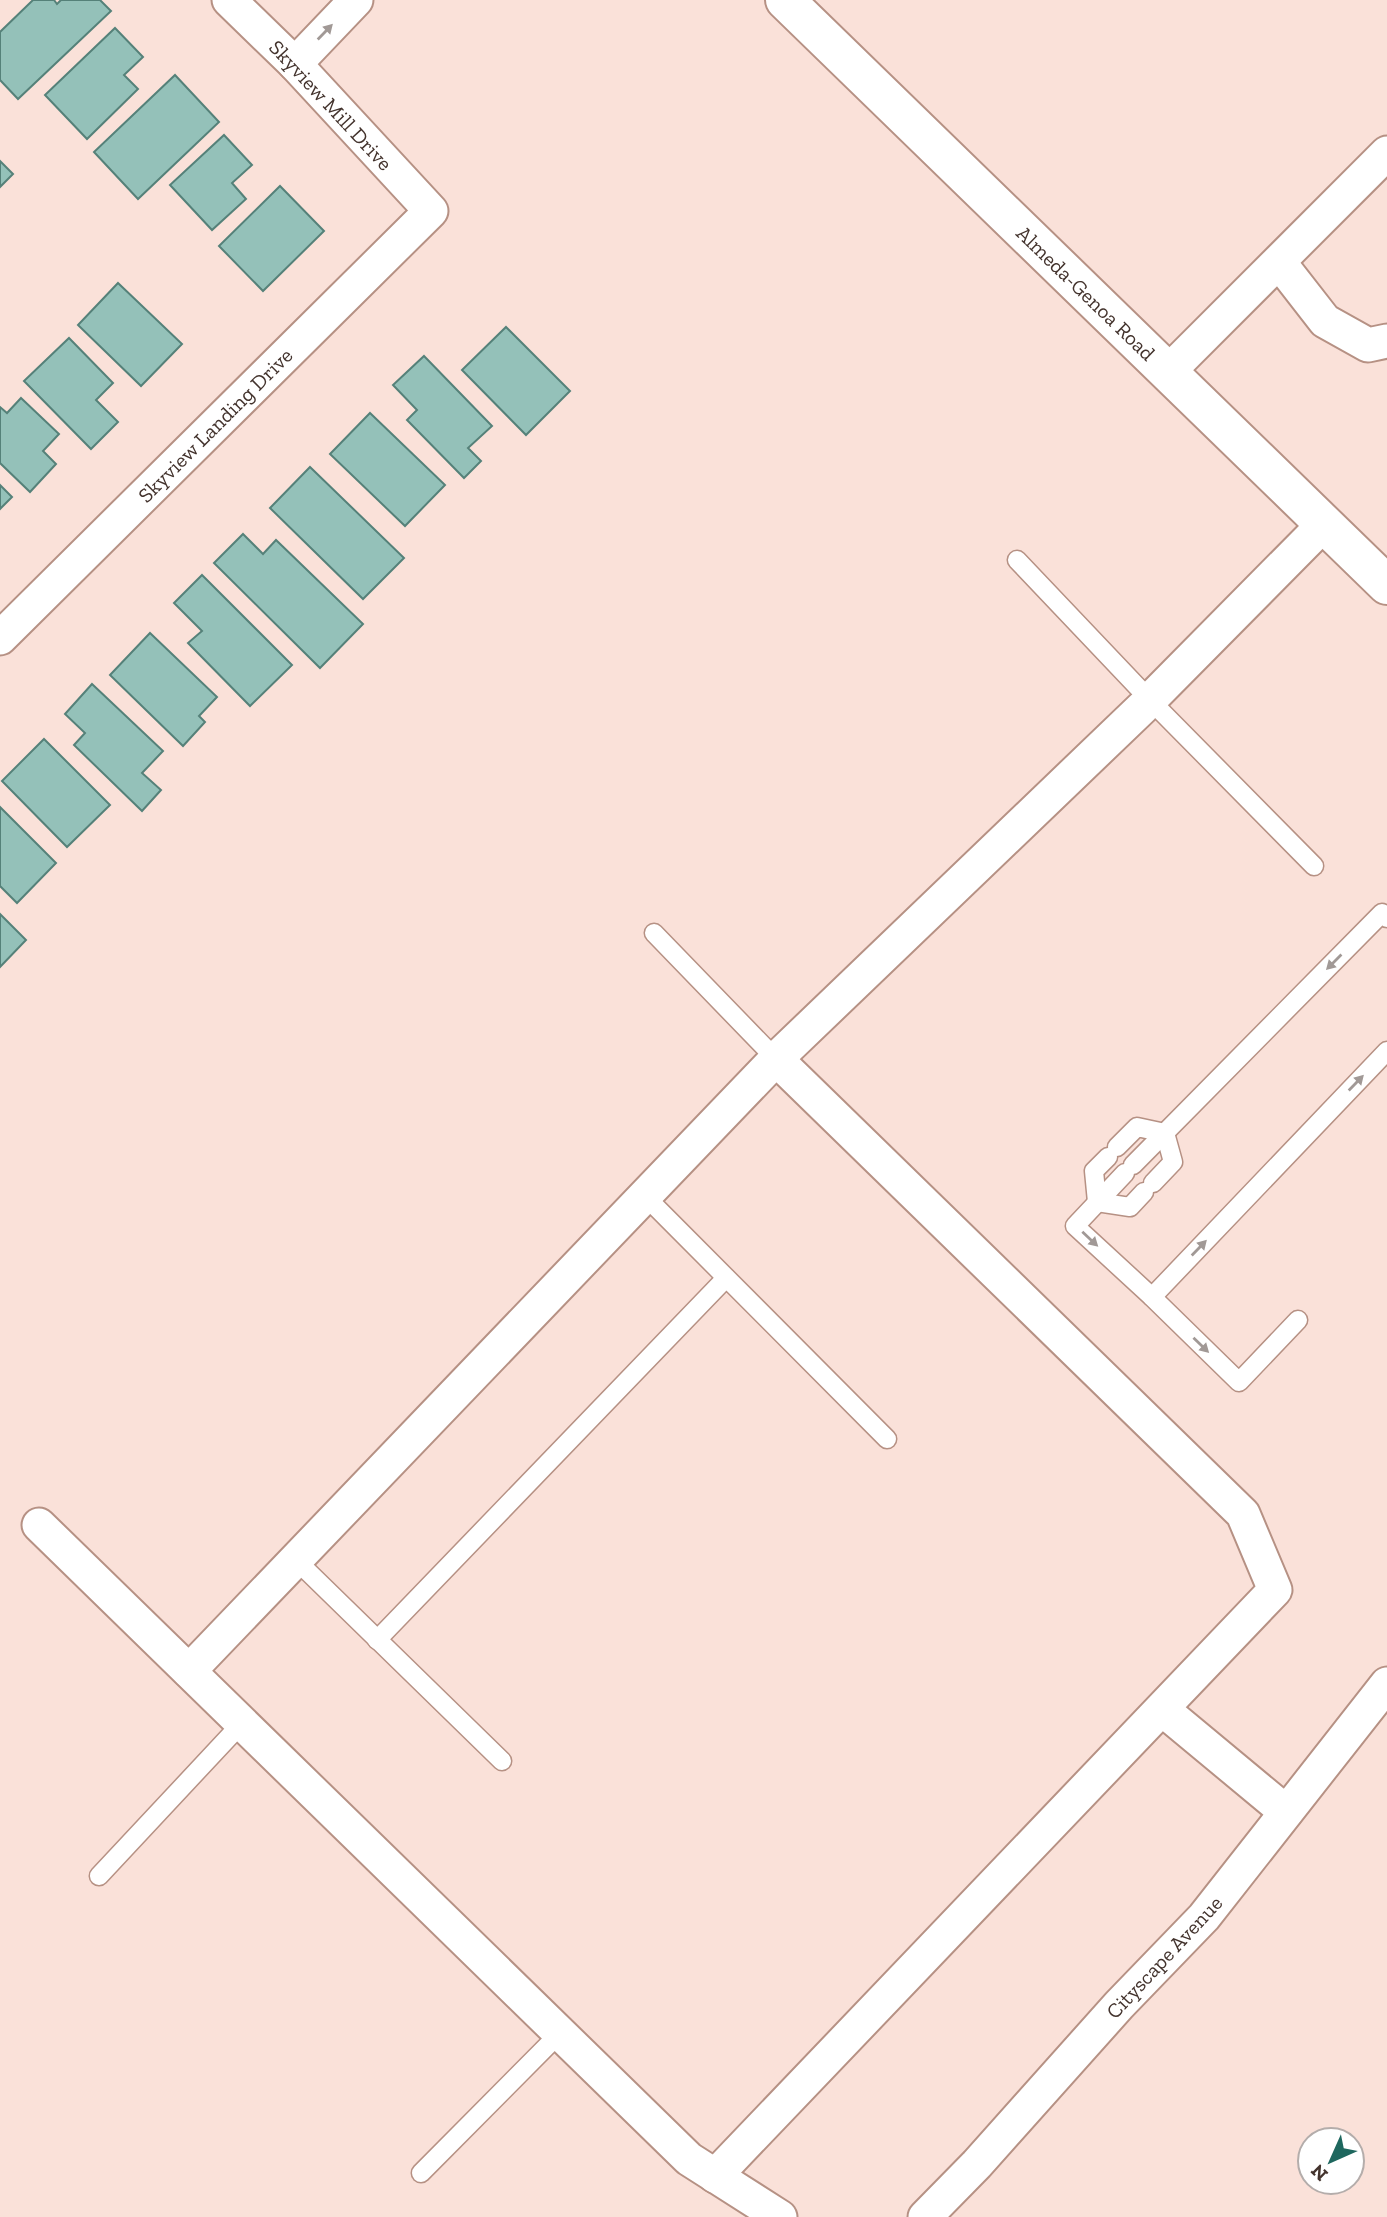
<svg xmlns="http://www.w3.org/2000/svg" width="1387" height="2217" font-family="'Zilla Slab',serif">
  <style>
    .building { fill: #94c1b9; stroke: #558179; stroke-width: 2 }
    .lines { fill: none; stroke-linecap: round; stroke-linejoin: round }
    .lane-casing { stroke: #b69184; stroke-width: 21 }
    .street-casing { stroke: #b69184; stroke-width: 37 }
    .secondary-casing { stroke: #b69184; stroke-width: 42 }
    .lane { stroke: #fff; stroke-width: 18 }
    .street { stroke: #fff; stroke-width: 33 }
    .secondary { stroke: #fff; stroke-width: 38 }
    .oneway { fill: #a19996 }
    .labels { text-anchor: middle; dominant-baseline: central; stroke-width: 5; stroke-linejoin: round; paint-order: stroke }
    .street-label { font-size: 21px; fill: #43332d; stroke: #fff }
  </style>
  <rect width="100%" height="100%" fill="#fae1d9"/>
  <!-- building -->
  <g class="building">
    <path d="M33 0H54L57 4 61 0H100L111 11 18 99 0 80V32Z"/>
    <path d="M115 28 143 57 124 75 138 89 87 139 45 95Z"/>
    <path d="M175 75 219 122 138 199 94 152Z"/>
    <path d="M224 135 252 165 232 183 246 199 212 230 170 185Z"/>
    <path d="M0 161 13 174 0 187Z"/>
    <path d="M280 186 324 231 263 291 219 246Z"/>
    <path d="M118 283 182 344 141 386 78 325Z"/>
    <path d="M506 327 570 391 526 435 462 370Z"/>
    <path d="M69 338 113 383 96 400 118 422 91 449 24 381Z"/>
    <path d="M424 356 492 426 468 448 481 461 464 478 407 420 417 410 393 385Z"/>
    <path d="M21 398 59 434 43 451 56 464 30 492 0 463V407L7 413Z"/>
    <path d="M370 413 445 485 405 526 330 454Z"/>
    <path d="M310 467 404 558 363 599 270 508Z"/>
    <path d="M0 485 12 497 0 509Z"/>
    <path d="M243 534 263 554 276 540 363 624 320 668 214 563Z"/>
    <path d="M202 575 292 665 250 706 188 643 202 631 174 603Z"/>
    <path d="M150 633 217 697 199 716 205 722 183 746 110 675Z"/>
    <path d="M92 684 163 751 142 773 161 790 142 811 74 745 85 733 65 714Z"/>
    <path d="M44 739 110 805 67 847 2 781Z"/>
    <path d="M0 807 56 863 17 903 0 886Z"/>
    <path d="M0 914 26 940 0 967Z"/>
  </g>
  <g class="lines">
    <defs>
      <g id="lane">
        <path d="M1017 560 1150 700 1314 866"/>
        <path d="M654 933 776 1059"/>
        <path d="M1117 1147 1137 1127 1165 1133 1173 1162 1153 1183"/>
        <path d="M1108 1157 1094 1171 1097 1202 1130 1207 1144 1192"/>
        <path d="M1133 1165 1382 913 1387 918"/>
        <path d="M1125 1173 1075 1226 1152 1297 1239 1382 1298 1320"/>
        <path d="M645 1196 887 1439"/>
        <path d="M1152 1297 1387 1051"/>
        <path d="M296 1560 502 1761"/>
        <path d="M377 1640 726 1278"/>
        <path d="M99 1876 242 1723"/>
        <path d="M421 2173 560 2033"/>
      </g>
      <g id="street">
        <path d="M295 64 356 0"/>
        <path d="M1279 262 1325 321 1368 345 1387 341"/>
        <path d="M1168 372 1387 153"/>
        <path d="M0 638 431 211 295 64 229 0"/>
        <path d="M39 1525 689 2159 780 2217"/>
        <path d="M189 1671 776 1059 1143 707 1324 524"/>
        <path d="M1162 1709 1286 1812"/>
        <path d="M715 2176 1275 1590 1243 1514 776 1059"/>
        <path d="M925 2217 977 2164 1119 2005 1204 1917 1387 1684"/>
      </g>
      <path id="secondary" d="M785 0 1387 585"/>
    </defs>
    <!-- lane casing -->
    <use href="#lane" class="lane-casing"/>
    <!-- street casing -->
    <use href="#street" class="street-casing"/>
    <!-- secondary casing -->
    <use href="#secondary" class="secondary-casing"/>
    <!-- lane -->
    <use href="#lane" class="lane"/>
    <!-- street -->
    <use href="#street" class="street"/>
    <!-- secondary -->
    <use href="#secondary" class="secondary"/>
  </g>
  <!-- one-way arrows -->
  <defs><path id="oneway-solid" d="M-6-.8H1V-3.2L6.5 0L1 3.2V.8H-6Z" transform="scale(1.75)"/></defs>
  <g class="oneway">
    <use href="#oneway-solid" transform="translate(325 32) rotate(-46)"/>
    <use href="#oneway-solid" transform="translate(1334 962) rotate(135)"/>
    <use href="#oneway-solid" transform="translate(1356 1083) rotate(-46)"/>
    <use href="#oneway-solid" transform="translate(1090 1239) rotate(43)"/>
    <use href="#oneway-solid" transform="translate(1199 1248) rotate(-46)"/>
    <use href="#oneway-solid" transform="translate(1201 1345) rotate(44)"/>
  </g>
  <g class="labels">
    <!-- street labels -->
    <g class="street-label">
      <text transform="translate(331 105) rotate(47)">Skyview Mill Drive</text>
      <text transform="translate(1086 293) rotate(44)">Almeda-Genoa Road</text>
      <text transform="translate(215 425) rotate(-45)">Skyview Landing Drive</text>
      <text transform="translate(1164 1957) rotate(-47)">Cityscape Avenue</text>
    </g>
  </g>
  <!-- north arrow -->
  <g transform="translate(1331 2161) rotate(225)"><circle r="33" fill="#ffffff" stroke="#b4adab" stroke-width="2"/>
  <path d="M0-5L12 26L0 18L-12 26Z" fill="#1e675e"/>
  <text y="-10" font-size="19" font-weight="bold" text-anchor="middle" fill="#43332d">N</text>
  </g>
</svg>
